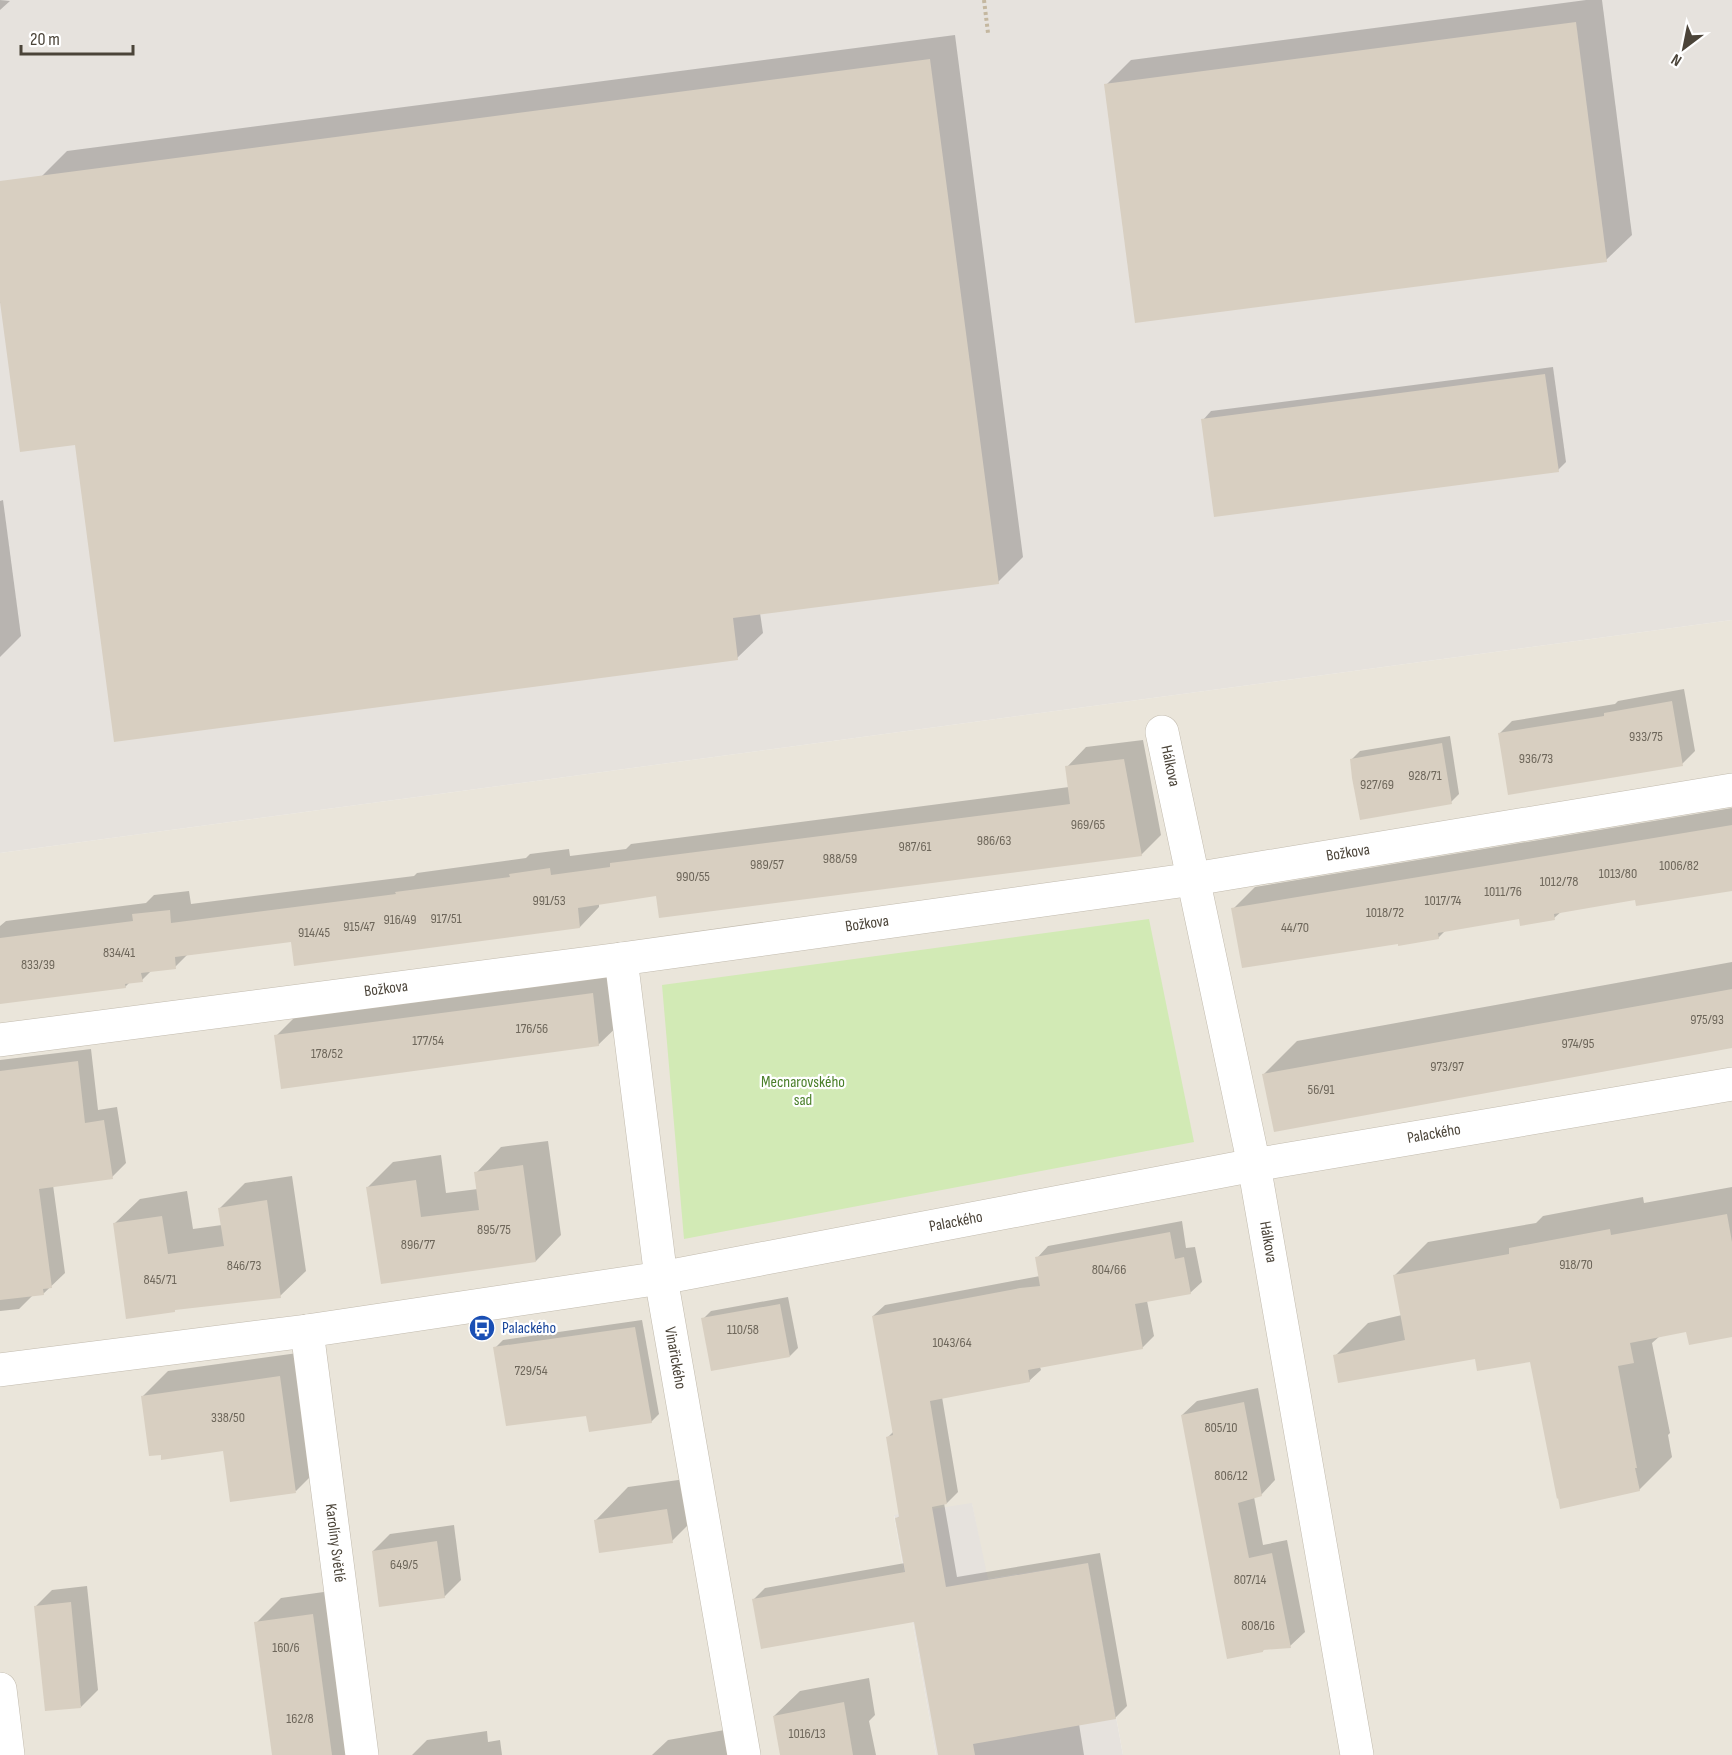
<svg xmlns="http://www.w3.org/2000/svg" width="1732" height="1755" font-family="'Sofia Sans Condensed',sans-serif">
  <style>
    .residential { fill: #eae5da }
    .industrial { fill: #e6e2dd }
    .green { fill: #d2eab5 }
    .shadow { fill: #0003 }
    .building { fill: #d8cfc1 }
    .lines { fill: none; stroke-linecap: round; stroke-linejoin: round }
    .minor-casing { stroke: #c2bbae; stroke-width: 34 }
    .path { stroke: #c4b79f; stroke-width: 4; stroke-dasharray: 3 3; stroke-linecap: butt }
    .minor { stroke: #fff; stroke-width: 33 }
    .labels { text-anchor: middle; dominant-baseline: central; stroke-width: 4.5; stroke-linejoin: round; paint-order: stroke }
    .number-label { font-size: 14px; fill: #6e675b }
    .street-label { font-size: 16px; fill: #4b4439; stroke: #fff }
    .park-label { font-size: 16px; fill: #4a7f2a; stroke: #fff }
    .transit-label { font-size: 16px; fill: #164399; stroke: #fff; text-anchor: start }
  </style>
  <rect width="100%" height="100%" fill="#f6f3ec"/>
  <!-- residential -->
  <path class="residential" d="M1732 620V1755H1123L1088 1563 987 1579 972 1504 894 1516 936 1755H0V853Z"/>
  <!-- industrial -->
  <g class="industrial">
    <path d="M0 0H1732V620L0 853Z"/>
    <path d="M972 1503 988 1579 1088 1563 1123 1755H936L894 1515Z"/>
  </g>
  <!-- green -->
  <path class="green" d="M1149 919 1194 1142 684 1239 662 985Z"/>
  <!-- shadow -->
  <g class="shadow">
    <path d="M0 0 10 1 0 10Z"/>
    <path d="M1586 0H1602L1632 235 1606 260 1106 85 1131 60Z"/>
    <path d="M955 35 1023 557 998 582 760 613 763 633 737 658 76 443 2 303H0V224L42 176 67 151Z"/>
    <path d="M1553 367 1566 462 1558 470 1203 420 1211 411Z"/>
    <path d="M3 500 21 636 0 657V501Z"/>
    <path d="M1684 689 1695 751 1682 764 1499 734 1512 721 1615 704 1618 701Z"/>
    <path d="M1450 736 1459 794 1451 802 1352 759 1360 751Z"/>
    <path d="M1143 740 1161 835 1141 855 658 895 599 903V907L580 927 293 940 189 953 175 967 152 970 142 980 130 982 125 987 0 1003V926L6 921 146 903 154 895 189 891 191 904 414 876 417 873 526 858 530 854 569 849 570 856 626 849 631 844 1069 787 1067 767 1086 747Z"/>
    <path d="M1732 808V889L1636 898 1562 911 1554 918 1521 917 1446 930 1438 938 1233 909 1255 887Z"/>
    <path d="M1732 962V1046L1264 1074 1297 1041Z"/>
    <path d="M618 968 624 1020 598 1045 276 1036 301 1011Z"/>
    <path d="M91 1049 98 1110 117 1107 126 1163 112 1177 53 1185 65 1273 43 1294 33 1295 19 1309 0 1311V1060Z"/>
    <path d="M548 1141 561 1235 536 1261 382 1282 368 1187 393 1162 441 1155 446 1193 478 1189 476 1173 501 1147Z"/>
    <path d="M292 1176 306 1271 280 1296 176 1309 114 1224 140 1199 187 1191 193 1229 222 1225 220 1208 245 1183Z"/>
    <path d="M1732 1187V1335L1688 1330 1660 1336 1652 1343 1670 1433 1668 1435 1672 1457 1639 1490 1561 1507 1531 1360 1476 1357 1335 1356 1368 1323 1402 1315 1395 1275 1428 1242 1536 1223 1543 1216 1643 1197 1644 1203Z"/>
    <path d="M1182 1221 1186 1248 1195 1247 1202 1282 1190 1293 1147 1301 1154 1336 1142 1348 1040 1367 1041 1370 1029 1381 942 1397 958 1492 947 1503H944L957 1577 1100 1553 1127 1706 1115 1718 1079 1724 1084 1755H939L915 1620 753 1600 765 1588 905 1563 896 1519 901 1515 888 1437 894 1431 873 1316 885 1305 1040 1276 1037 1258 1048 1246Z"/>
    <path d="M788 1297 798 1348 790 1356 703 1319 711 1311Z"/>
    <path d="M642 1320 659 1414 651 1422 587 1414 495 1348 503 1340Z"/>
    <path d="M305 1352 321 1466 296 1491 224 1450 143 1396 168 1371Z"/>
    <path d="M1258 1388 1275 1480 1261 1495 1254 1497 1263 1545 1287 1540 1305 1632 1290 1646 1264 1649 1263 1651 1182 1415 1197 1401Z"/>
    <path d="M700 1477 705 1508 672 1541 595 1521 628 1487Z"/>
    <path d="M454 1525 461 1580 444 1597 373 1551 390 1534Z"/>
    <path d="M87 1586 98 1690 81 1707 35 1607 52 1590Z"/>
    <path d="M338 1590 360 1755H274L256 1623 281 1598Z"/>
    <path d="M869 1678 875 1715 869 1721 876 1755H781L774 1716 800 1691Z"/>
    <path d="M736 1728 740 1755H652L668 1740Z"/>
    <path d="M487 1731 488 1742 500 1740 502 1755H412L427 1740Z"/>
  </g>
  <!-- building -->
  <g class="building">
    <path d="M1576 22 1607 262 1135 323 1104 84Z"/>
    <path d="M930 59 999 584 733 618 738 660 114 742 75 445 20 452 0 302V181Z"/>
    <path d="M1545 374 1559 472 1214 517 1201 419Z"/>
    <path d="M1672 701 1683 766 1508 795 1498 733 1604 716V713Z"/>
    <path d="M1442 743 1452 804 1360 820 1352 778 1350 759Z"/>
    <path d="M1124 759 1142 856 659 918 656 896 578 908 580 928 294 966 291 942 215 952 175 957 176 969 141 973 143 982 125 984 126 988 0 1004V938L133 921 132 914 170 910 171 923 396 894 395 892 510 877 509 874 550 868 551 875 610 867V863L1070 804 1065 766Z"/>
    <path d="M1732 825V891L1636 906 1635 900 1554 914 1555 920 1520 926 1519 919 1438 933 1439 939 1398 946V944L1242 968 1231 908Z"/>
    <path d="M1732 989V1048L1274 1132 1262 1074Z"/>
    <path d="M593 993 599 1046 281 1089 274 1035Z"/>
    <path d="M78 1061 85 1123 104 1120 113 1179 39 1189 52 1288 43 1289 44 1295 0 1300V1071Z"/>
    <path d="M523 1165 536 1262 381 1284 366 1187 416 1180 421 1217 479 1210 474 1172Z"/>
    <path d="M267 1200 281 1298 175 1310V1312L126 1319 113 1223 162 1216 168 1254 224 1246 218 1208Z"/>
    <path d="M1727 1214 1732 1242V1337L1689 1345 1686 1332 1630 1343 1634 1363 1618 1366 1637 1468H1635L1640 1491 1560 1509 1558 1498 1557 1499 1530 1362 1477 1371 1475 1359 1338 1383 1333 1355 1405 1340 1393 1275 1509 1254V1248L1610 1229 1611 1235Z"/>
    <path d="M1170 1232 1175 1259 1184 1257 1191 1294 1135 1304 1143 1349 1028 1370 1030 1382 930 1401 947 1504 932 1507 946 1587 1088 1563 1116 1719 973 1744 975 1755H938L914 1622 761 1649 752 1599 905 1572 895 1518 899 1517 886 1437 893 1435 872 1316 1020 1288 1040 1286 1035 1257Z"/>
    <path d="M780 1304 790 1357 711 1371 701 1318Z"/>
    <path d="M635 1327 652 1423 589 1432 586 1416 506 1426 493 1347Z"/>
    <path d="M280 1376 296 1493 230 1502 223 1451 161 1460V1455L149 1456 141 1396Z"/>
    <path d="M1244 1402 1262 1496 1238 1503 1249 1558 1272 1553 1291 1648 1263 1650V1652L1227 1659 1181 1415Z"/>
    <path d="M667 1509 673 1543 599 1553 594 1520Z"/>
    <path d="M437 1541 445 1598 379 1607 372 1551Z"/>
    <path d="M71 1602 81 1708 45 1711 34 1606Z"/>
    <path d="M313 1614 332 1755H272L254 1622Z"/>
    <path d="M844 1702 853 1755H780L773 1716Z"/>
  </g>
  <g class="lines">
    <defs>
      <g id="minor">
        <path d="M1162 732 1254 1165 1357 1755"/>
        <path d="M621 959 661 1278 744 1755"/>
        <path d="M0 1040 621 959 1194 879 1732 790"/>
        <path d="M307 1331 362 1755"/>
        <path d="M0 1370 307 1331 661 1278 1254 1165 1732 1084"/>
        <path d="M0 1689 8 1755"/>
      </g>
    </defs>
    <!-- minor casing -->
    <use href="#minor" class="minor-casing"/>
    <!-- path -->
    <path class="path" d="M984 0 988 33"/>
    <!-- minor -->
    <use href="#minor" class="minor"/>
  </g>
  <!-- icons -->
  <defs>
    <symbol id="bus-disc" viewBox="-11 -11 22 22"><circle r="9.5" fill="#1a4fb4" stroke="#fff"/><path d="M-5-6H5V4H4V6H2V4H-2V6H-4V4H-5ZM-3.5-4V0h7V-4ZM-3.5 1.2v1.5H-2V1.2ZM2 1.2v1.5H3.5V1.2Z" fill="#fff"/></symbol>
  </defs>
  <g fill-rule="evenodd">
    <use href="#bus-disc" x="467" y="1313" width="30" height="30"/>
  </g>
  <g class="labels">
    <!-- number labels -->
    <g class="number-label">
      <text x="1646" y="736">933/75</text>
      <text x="1536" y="758">936/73</text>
      <text x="1425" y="775">928/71</text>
      <text x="1377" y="784">927/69</text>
      <text x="1088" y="824">969/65</text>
      <text x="994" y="840">986/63</text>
      <text x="915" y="846">987/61</text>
      <text x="840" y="858">988/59</text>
      <text x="767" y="864">989/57</text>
      <text x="1679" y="865">1006/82</text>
      <text x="1618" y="873">1013/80</text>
      <text x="693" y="876">990/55</text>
      <text x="1559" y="881">1012/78</text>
      <text x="1503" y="891">1011/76</text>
      <text x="549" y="900">991/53</text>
      <text x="1443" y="900">1017/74</text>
      <text x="1385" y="912">1018/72</text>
      <text x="446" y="918">917/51</text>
      <text x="400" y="919">916/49</text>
      <text x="359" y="926">915/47</text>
      <text x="1295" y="927">44/70</text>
      <text x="314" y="932">914/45</text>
      <text x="119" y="952">834/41</text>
      <text x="38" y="964">833/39</text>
      <text x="1707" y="1019">975/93</text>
      <text x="532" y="1028">176/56</text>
      <text x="428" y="1040">177/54</text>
      <text x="1578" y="1043">974/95</text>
      <text x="327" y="1053">178/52</text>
      <text x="1447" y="1066">973/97</text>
      <text x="1321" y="1089">56/91</text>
      <text x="494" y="1229">895/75</text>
      <text x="418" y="1244">896/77</text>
      <text x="1576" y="1264">918/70</text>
      <text x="244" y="1265">846/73</text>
      <text x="1109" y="1269">804/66</text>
      <text x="160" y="1279">845/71</text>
      <text x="743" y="1329">110/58</text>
      <text x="952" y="1342">1043/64</text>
      <text x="531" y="1370">729/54</text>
      <text x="228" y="1417">338/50</text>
      <text x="1221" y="1427">805/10</text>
      <text x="1231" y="1475">806/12</text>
      <text x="404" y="1564">649/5</text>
      <text x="1250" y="1579">807/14</text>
      <text x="1258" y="1625">808/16</text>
      <text x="286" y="1647">160/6</text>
      <text x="300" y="1718">162/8</text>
      <text x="807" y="1733">1016/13</text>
    </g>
    <!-- street labels -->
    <g class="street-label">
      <text transform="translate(1170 766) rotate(78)">Hálkova</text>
      <text transform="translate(1348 853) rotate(-9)">Božkova</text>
      <text transform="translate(867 924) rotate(-8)">Božkova</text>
      <text transform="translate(386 989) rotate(-7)">Božkova</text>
      <text transform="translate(1434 1134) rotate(-10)">Palackého</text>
      <text transform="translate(956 1222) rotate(-11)">Palackého</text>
      <text transform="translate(1268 1242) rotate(80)">Hálkova</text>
      <text transform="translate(675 1358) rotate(80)">Vinařického</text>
      <text transform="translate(335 1543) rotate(83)">Karolíny Světlé</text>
    </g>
    <!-- park labels -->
    <g class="park-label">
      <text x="803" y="1082">Mecnarovského<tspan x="803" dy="18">sad</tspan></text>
    </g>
    <!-- transit labels -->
    <g class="transit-label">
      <text x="502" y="1328">Palackého</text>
    </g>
  </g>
  <!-- north arrow -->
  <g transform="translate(1684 48) rotate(212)" stroke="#ffffff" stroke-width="4.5" paint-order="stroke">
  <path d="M0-4.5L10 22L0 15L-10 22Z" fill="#4b4439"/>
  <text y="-9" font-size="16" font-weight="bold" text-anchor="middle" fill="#4b4439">N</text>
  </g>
  <!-- scale -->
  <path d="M21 45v9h112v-9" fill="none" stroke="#4b4439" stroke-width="3"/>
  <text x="30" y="45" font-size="18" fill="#4b4439" stroke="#ffffff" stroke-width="4.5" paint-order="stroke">20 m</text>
</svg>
